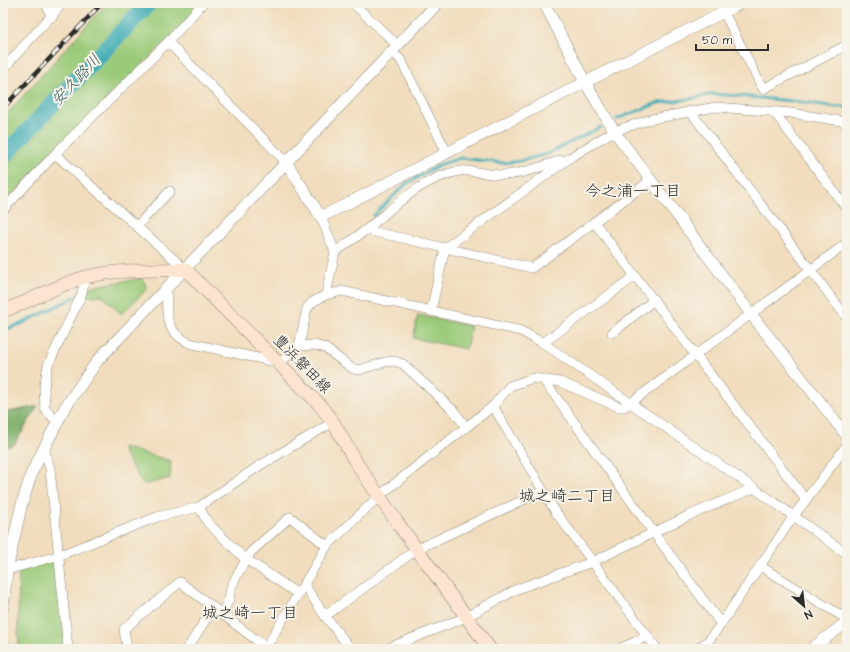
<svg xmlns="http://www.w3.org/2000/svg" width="850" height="652" font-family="'Architects Daughter','Klee One',sans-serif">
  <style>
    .green { fill: #9aca78; stroke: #627a52 }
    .forest { fill: #7bae68; stroke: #536c4a }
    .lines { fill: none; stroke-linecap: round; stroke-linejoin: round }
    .stream { stroke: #3aabb6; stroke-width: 3 }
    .river { stroke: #3aabb6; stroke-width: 17 }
    .minor-casing { stroke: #8e8474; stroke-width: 10 }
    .tertiary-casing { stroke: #8e8474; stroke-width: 12 }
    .secondary-casing { stroke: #8e8474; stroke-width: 14 }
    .minor { stroke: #fff; stroke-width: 9 }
    .tertiary { stroke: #fff; stroke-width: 11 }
    .secondary { stroke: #fde4d1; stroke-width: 13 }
    .rail-casing { stroke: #2b2b2b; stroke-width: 4.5 }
    .rail { stroke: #f7f3e8; stroke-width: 3; stroke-dasharray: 9; stroke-linecap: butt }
    .labels { text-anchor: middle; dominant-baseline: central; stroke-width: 4; stroke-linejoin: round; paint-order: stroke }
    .street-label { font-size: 15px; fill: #2b2b2b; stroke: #f7f3e8 }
    .water-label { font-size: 16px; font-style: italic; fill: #315e63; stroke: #f7f3e8 }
    .neighbourhood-label { font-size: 16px; fill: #2b2b2b; stroke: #f7f3e8 }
  </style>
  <rect width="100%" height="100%" fill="#f7f3e8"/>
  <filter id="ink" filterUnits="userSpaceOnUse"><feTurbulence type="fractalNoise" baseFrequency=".025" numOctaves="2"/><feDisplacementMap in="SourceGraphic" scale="8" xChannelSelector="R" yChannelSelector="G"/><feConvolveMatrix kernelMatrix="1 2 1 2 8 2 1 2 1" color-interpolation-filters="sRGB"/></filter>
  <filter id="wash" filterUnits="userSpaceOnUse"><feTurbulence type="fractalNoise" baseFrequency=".012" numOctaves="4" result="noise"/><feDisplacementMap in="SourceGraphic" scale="16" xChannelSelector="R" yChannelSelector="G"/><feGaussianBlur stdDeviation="0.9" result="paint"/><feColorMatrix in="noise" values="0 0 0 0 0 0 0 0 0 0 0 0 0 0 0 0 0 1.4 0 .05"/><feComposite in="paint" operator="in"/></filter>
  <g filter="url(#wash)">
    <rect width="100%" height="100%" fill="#f1ddbd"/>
    <!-- green -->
    <g class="green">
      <path d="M107 3H204L3 204V118Z"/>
      <path d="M143 278 147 289 121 314 102 295 84 297 89 287Z"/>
      <path d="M418 315 471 326 466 349 413 338Z"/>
      <path d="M122 447 171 461 170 478 148 484 142 483 124 454Z"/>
      <path d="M55 557 70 649H19L18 626 19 567Z"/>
    </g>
    <!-- forest -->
    <path class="forest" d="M38 406 14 445 3 448V413Z"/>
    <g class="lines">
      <!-- stream -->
      <g class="stream">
        <path d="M617 119 658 103 690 99 712 94 739 96 803 102 836 107H847"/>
        <path d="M373 216 406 184 439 165 460 158 503 163 520 161 547 154 601 127"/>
        <path d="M3 330 21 324 75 297"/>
        <path d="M3 634 8 649"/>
      </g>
      <!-- river -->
      <path class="river" d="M3 157 149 3"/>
    </g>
  </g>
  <g filter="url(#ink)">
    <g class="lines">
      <defs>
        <g id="minor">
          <path d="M353 3 397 45"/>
          <path d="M719 3 763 89 847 45"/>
          <path d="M168 42 286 162"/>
          <path d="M391 51 401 60 447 153"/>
          <path d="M3 69 63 3"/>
          <path d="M690 111 847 318"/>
          <path d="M774 112 847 209"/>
          <path d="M55 154 185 269"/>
          <path d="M3 210 55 154 168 42 203 3"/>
          <path d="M321 217 335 252 326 295"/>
          <path d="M594 222 806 500"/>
          <path d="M137 226 170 191"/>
          <path d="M367 230 532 268 651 180"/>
          <path d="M335 252C345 245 357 237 367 229 395 206 422 178 459 171 472 169 491 176 505 175 524 174 543 166 561 160"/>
          <path d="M167 287C167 313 162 329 189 343L280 363 299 346 307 308 314 301 326 295 342 291 521 331 543 343 754 488 847 554"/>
          <path d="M431 311 445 248 571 157 614 131 652 119 716 107 791 113 847 122"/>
          <path d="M612 333 654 300"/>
          <path d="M543 343 635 276"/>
          <path d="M299 346 315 345 325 348 353 369 359 370 385 362 394 361 403 364 454 411 466 427"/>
          <path d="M543 379 654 533 721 624"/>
          <path d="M493 406 555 511 657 649"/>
          <path d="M57 422 45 409 44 387 48 365 81 296 86 277"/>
          <path d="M44 447 50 469 68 649"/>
          <path d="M760 566 847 619"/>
          <path d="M7 570 60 555 157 517 199 507"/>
          <path d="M304 584 325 616 351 649"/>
          <path d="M298 594 243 557 208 523 199 507 259 466 333 422"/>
          <path d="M222 614 229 599 231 588 237 575 251 552 290 517 327 546"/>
          <path d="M325 616 417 549 543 491"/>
          <path d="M127 649 124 629 180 582 268 649"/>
          <path d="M187 649 213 608"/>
          <path d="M265 649 327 546 379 496 493 406 510 386 533 378 560 382 619 407H625L847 243"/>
          <path d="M386 649 466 617 517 589 592 562 688 516 754 488"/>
          <path d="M619 649 648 636"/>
          <path d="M697 649 709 640 721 624 793 517 847 445"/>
        </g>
        <g id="tertiary">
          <path d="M47 3 52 16"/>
          <path d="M544 3 585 82 614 131 751 314 847 436"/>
          <path d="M286 162 321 217 741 3"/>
          <path d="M3 608 7 570 21 507 32 472 64 409 98 360 438 3"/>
          <path d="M811 649 847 622"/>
        </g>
        <path id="secondary" d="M3 311C31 301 57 285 86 277 117 269 152 271 185 269L319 404 333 422 357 464 399 525 490 649"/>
      </defs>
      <!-- minor casing -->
      <use href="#minor" class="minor-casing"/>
      <!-- tertiary casing -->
      <use href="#tertiary" class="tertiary-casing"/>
      <!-- secondary casing -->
      <use href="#secondary" class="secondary-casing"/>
      <!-- minor -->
      <use href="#minor" class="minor"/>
      <!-- tertiary -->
      <use href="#tertiary" class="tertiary"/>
      <!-- secondary -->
      <use href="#secondary" class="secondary"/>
      <defs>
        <path id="rail" d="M3 108 102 3"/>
      </defs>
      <!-- rail casing -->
      <use href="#rail" class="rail-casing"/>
      <!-- rail -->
      <use href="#rail" class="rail"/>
    </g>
  </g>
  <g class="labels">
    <!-- street labels -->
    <g class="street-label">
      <text transform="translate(302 364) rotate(46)">豊浜磐田線</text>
    </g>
    <!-- water labels -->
    <g class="water-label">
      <text transform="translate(76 80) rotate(-47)">安久路川</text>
    </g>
    <!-- neighbourhood labels -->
    <g class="neighbourhood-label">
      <text x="633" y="191">今之浦一丁目</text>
      <text x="567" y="496">城之崎二丁目</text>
      <text x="250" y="613">城之崎一丁目</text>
    </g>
  </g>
  <!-- margin -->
  <rect width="850" height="652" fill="none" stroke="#f7f3e8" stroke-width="16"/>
  <!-- north arrow -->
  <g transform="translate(804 606) rotate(152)" stroke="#f7f3e8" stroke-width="3" paint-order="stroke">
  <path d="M0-3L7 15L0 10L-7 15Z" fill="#2b2b2b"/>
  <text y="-6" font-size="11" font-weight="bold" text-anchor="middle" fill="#2b2b2b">N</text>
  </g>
  <!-- scale -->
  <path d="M696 44v6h72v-6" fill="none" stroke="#2b2b2b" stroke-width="2"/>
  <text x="702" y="44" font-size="12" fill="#2b2b2b" stroke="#f7f3e8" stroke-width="3" paint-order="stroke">50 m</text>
</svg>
